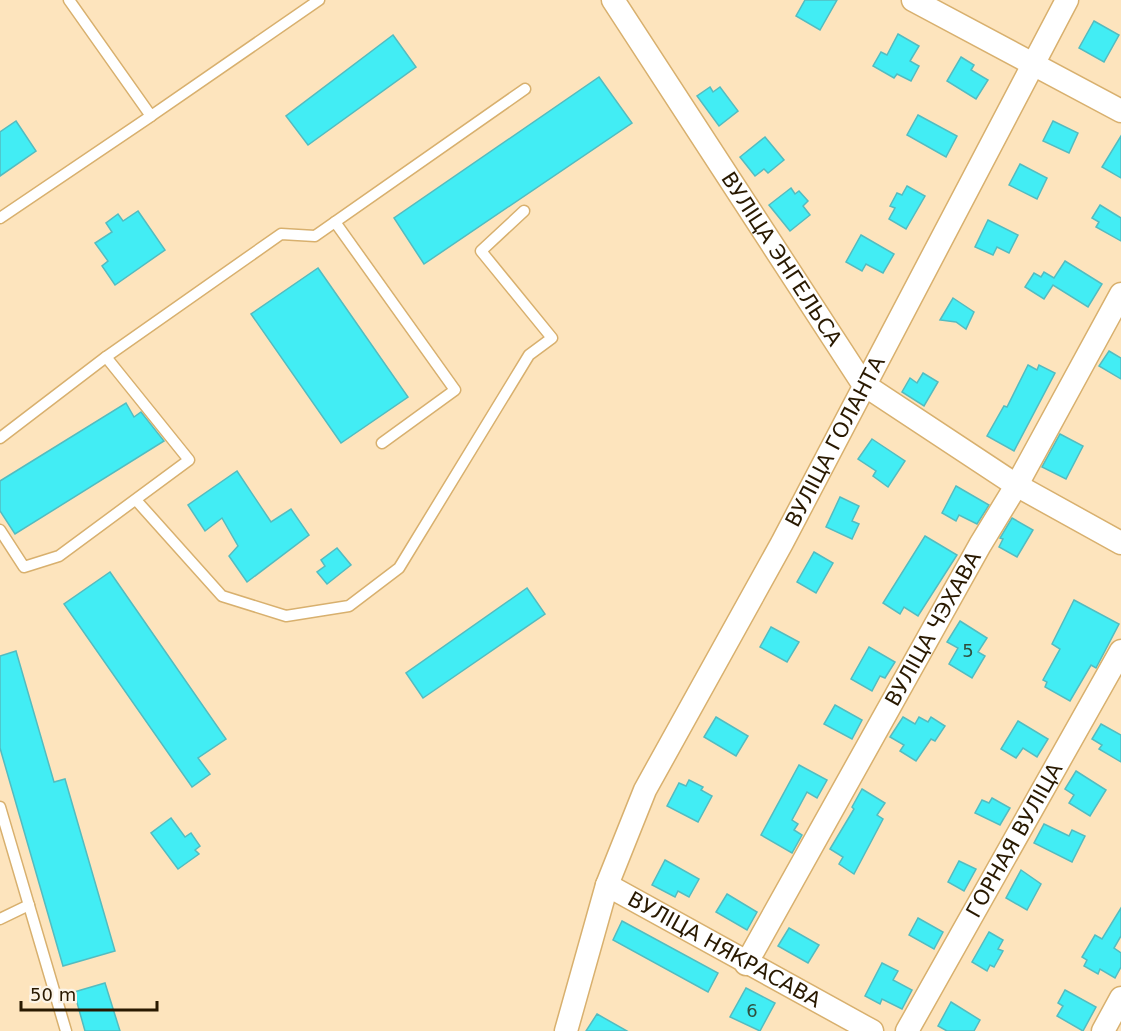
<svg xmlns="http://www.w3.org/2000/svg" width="1121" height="1031" font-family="'DejaVu Sans',sans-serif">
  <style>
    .building { fill: #42edf4; stroke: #53bcc0; stroke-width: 1.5 }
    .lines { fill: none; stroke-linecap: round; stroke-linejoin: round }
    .lane-casing { stroke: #d8b06e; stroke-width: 13 }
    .street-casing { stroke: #d8b06e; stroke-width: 25 }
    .lane { stroke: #fff; stroke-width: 10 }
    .street { stroke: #fff; stroke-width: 22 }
    .labels { text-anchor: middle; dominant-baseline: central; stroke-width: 6; stroke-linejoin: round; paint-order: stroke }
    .number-label { font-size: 18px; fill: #2f4e3d }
    .street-label { font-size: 21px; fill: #291900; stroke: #fcf4e7 }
  </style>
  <rect width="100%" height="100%" fill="#fde4bd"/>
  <!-- building -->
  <g class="building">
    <path d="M805 0H837L820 30 796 16Z"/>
    <path d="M1094 21 1119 35 1104 62 1079 48Z"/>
    <path d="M898 34 919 46 910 61 919 66 911 81 897 74 894 78 873 66 881 52 887 55Z"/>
    <path d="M393 35 416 67 308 145 286 116Z"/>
    <path d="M961 57 974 65 971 70 988 80 976 99 947 81Z"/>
    <path d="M599 77 632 123 424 264 394 218Z"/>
    <path d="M710 87 713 92 720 87 738 111 719 126 697 96Z"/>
    <path d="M918 115 957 136 946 157 907 135Z"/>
    <path d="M16 121 36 151 0 176V132Z"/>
    <path d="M1053 121 1078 133 1069 153 1043 141Z"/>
    <path d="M1121 136V178L1102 167Z"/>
    <path d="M765 137 784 160 768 173 764 169 755 176 740 157Z"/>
    <path d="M1020 164 1047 178 1037 199 1009 185Z"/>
    <path d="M907 186 925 196 906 229 889 219 895 208 890 206 897 193 902 195Z"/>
    <path d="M791 188 795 194 799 191 808 201 803 206 810 215 790 231 769 205Z"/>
    <path d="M1100 205 1121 218V241L1096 227 1099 222 1092 218Z"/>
    <path d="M138 211 165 250 115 285 102 266 108 261 95 243 112 232 106 223 118 214 123 221Z"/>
    <path d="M988 220 1018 235 1009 253 997 247 993 255 975 247Z"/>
    <path d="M861 235 894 254 883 273 866 264 862 271 846 262Z"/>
    <path d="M1065 261 1102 284 1088 307 1053 285 1044 299 1025 287 1034 273 1041 277 1044 272 1054 278Z"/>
    <path d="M318 268 408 397 341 443 251 314Z"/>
    <path d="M953 298 974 312 966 329 956 322 940 320Z"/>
    <path d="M1109 351 1121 358V379L1099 366Z"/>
    <path d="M1028 365 1037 370 1039 365 1055 373 1014 451 987 436 1004 406 1007 407Z"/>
    <path d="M923 373 938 382 924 406 902 392 910 378 917 383Z"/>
    <path d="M126 403 134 417 141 412 164 441 15 534 0 511V481Z"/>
    <path d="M1060 434 1083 446 1066 479 1042 467Z"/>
    <path d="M872 439 905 461 888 487 873 476 876 471 858 459Z"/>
    <path d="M237 471 271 522 291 509 309 535 247 582 229 556 238 546 222 518 205 531 188 505Z"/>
    <path d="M956 486 989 505 977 524 959 515 956 521 942 513Z"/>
    <path d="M840 497 859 506 852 521 859 524 852 539 826 527Z"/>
    <path d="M1012 518 1033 530 1017 557 999 547 1003 539 1000 538Z"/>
    <path d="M925 536 957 555 918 616 904 607 900 614 883 603Z"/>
    <path d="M337 548 351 565 327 584 317 572 325 566 321 560Z"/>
    <path d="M814 552 833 563 816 593 797 582Z"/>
    <path d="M110 572 226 739 198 758 210 774 192 787 64 604Z"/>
    <path d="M527 588 545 614 423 698 406 673Z"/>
    <path d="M1074 600 1119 624 1096 668 1091 665 1070 701 1045 687 1047 682 1043 680 1060 649 1052 644Z"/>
    <path d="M960 621 987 638 978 652 985 656 972 678 949 664 958 648 947 642Z"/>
    <path d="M771 627 799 642 787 662 760 647Z"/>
    <path d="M869 647 895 662 885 678 880 676 872 691 851 679Z"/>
    <path d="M16 651 54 782 65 779 115 951 63 966 0 748V656Z"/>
    <path d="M835 705 862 720 852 739 824 724Z"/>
    <path d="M716 717 748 736 736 756 704 737Z"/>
    <path d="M903 717 915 724 919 717 928 722 931 717 945 726 935 741 931 739 916 761 900 751 904 745 890 737Z"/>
    <path d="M1018 721 1048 739 1037 757 1023 748 1016 758 1001 749Z"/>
    <path d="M1101 724 1121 735V762L1099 749 1102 745 1092 739Z"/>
    <path d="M799 765 827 780 817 798 807 792 792 820 798 824 794 830 802 835 792 853 761 835Z"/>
    <path d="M1076 771 1106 790 1090 816 1069 803 1074 795 1065 789Z"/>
    <path d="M689 780 703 787 701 790 712 796 698 822 667 806 679 783 686 786Z"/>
    <path d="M862 789 885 803 877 815 883 819 854 874 839 864 843 857 830 849 854 809 852 807Z"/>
    <path d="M992 798 1010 808 1000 825 975 813 982 800 989 803Z"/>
    <path d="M171 818 185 837 191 833 200 846 195 850 199 854 178 869 151 833Z"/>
    <path d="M1044 824 1069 836 1072 830 1085 836 1072 862 1034 843Z"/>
    <path d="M665 860 699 879 689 897 678 891 675 897 652 885Z"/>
    <path d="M959 861 976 869 964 891 948 882Z"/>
    <path d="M1021 870 1041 884 1027 910 1006 898Z"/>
    <path d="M727 894 757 912 747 930 716 912Z"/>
    <path d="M1121 908V936L1114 948 1121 953V967L1115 978 1100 969 1098 974 1084 966 1087 960 1082 957 1095 935 1102 939Z"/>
    <path d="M918 918 943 932 934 949 909 935Z"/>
    <path d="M622 921 718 973 708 992 613 940Z"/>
    <path d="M789 928 819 945 808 963 778 946Z"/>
    <path d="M989 932 1003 940 998 949 1003 951 994 967 990 965 987 971 972 962Z"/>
    <path d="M882 963 898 971 893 980 912 990 902 1009 882 999 880 1004 865 996Z"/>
    <path d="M105 983 120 1031H85L74 992Z"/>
    <path d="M746 988 775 1003 760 1031 730 1017Z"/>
    <path d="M1065 990 1096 1007 1083 1031 1057 1016 1063 1006 1058 1003Z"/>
    <path d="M951 1002 980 1020 974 1031H947L938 1026Z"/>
    <path d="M597 1014 627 1031H586Z"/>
  </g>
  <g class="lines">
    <defs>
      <g id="lane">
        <path d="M69 0 151 116 319 0"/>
        <path d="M0 218 151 116"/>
        <path d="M335 222 455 390 382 443"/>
        <path d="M106 357 281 234 315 236 525 89"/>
        <path d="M0 438 106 357 189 460 59 556 24 567 0 530"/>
        <path d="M136 500 222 596 286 616 349 606 399 568 529 355 552 338 481 251 524 211"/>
        <path d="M0 807 66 1031"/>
        <path d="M0 919 29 905"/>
      </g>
      <g id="street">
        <path id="s1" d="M613 0 863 384 1016 485 1121 543"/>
        <path d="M913 0 1121 111"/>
        <path id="s2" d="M607 885 872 1031"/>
        <path id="s3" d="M746 964 980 545 1019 481 1121 294"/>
        <path id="s4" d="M566 1031 607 885 645 790 782 543 1067 0"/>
        <path id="s5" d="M907 1031 1121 651"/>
        <path d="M1103 1031 1121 998"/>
      </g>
    </defs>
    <!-- lane casing -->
    <use href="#lane" class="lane-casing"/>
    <!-- street casing -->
    <use href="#street" class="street-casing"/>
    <!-- lane -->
    <use href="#lane" class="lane"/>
    <!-- street -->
    <use href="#street" class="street"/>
  </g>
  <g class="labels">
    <!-- number labels -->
    <g class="number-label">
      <text x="968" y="650">5</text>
      <text x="752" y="1010">6</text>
    </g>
    <!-- street labels -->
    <g class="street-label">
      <text stroke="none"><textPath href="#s1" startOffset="309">ВУЛІЦА ЭНГЕЛЬСА</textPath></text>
      <text stroke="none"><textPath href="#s4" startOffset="651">ВУЛІЦА ГОЛАНТА</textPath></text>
      <text stroke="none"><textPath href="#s3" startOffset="384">ВУЛІЦА ЧЭХАВА</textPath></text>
      <text stroke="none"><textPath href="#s5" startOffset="219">ГОРНАЯ ВУЛІЦА</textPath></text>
      <text stroke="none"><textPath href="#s2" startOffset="134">ВУЛІЦА НЯКРАСАВА</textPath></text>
    </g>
  </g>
  <!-- scale -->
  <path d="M21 1001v9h136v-9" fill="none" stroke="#291900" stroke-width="3"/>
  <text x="30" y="1001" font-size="18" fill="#291900" stroke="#fcf4e7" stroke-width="4.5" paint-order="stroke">50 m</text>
</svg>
